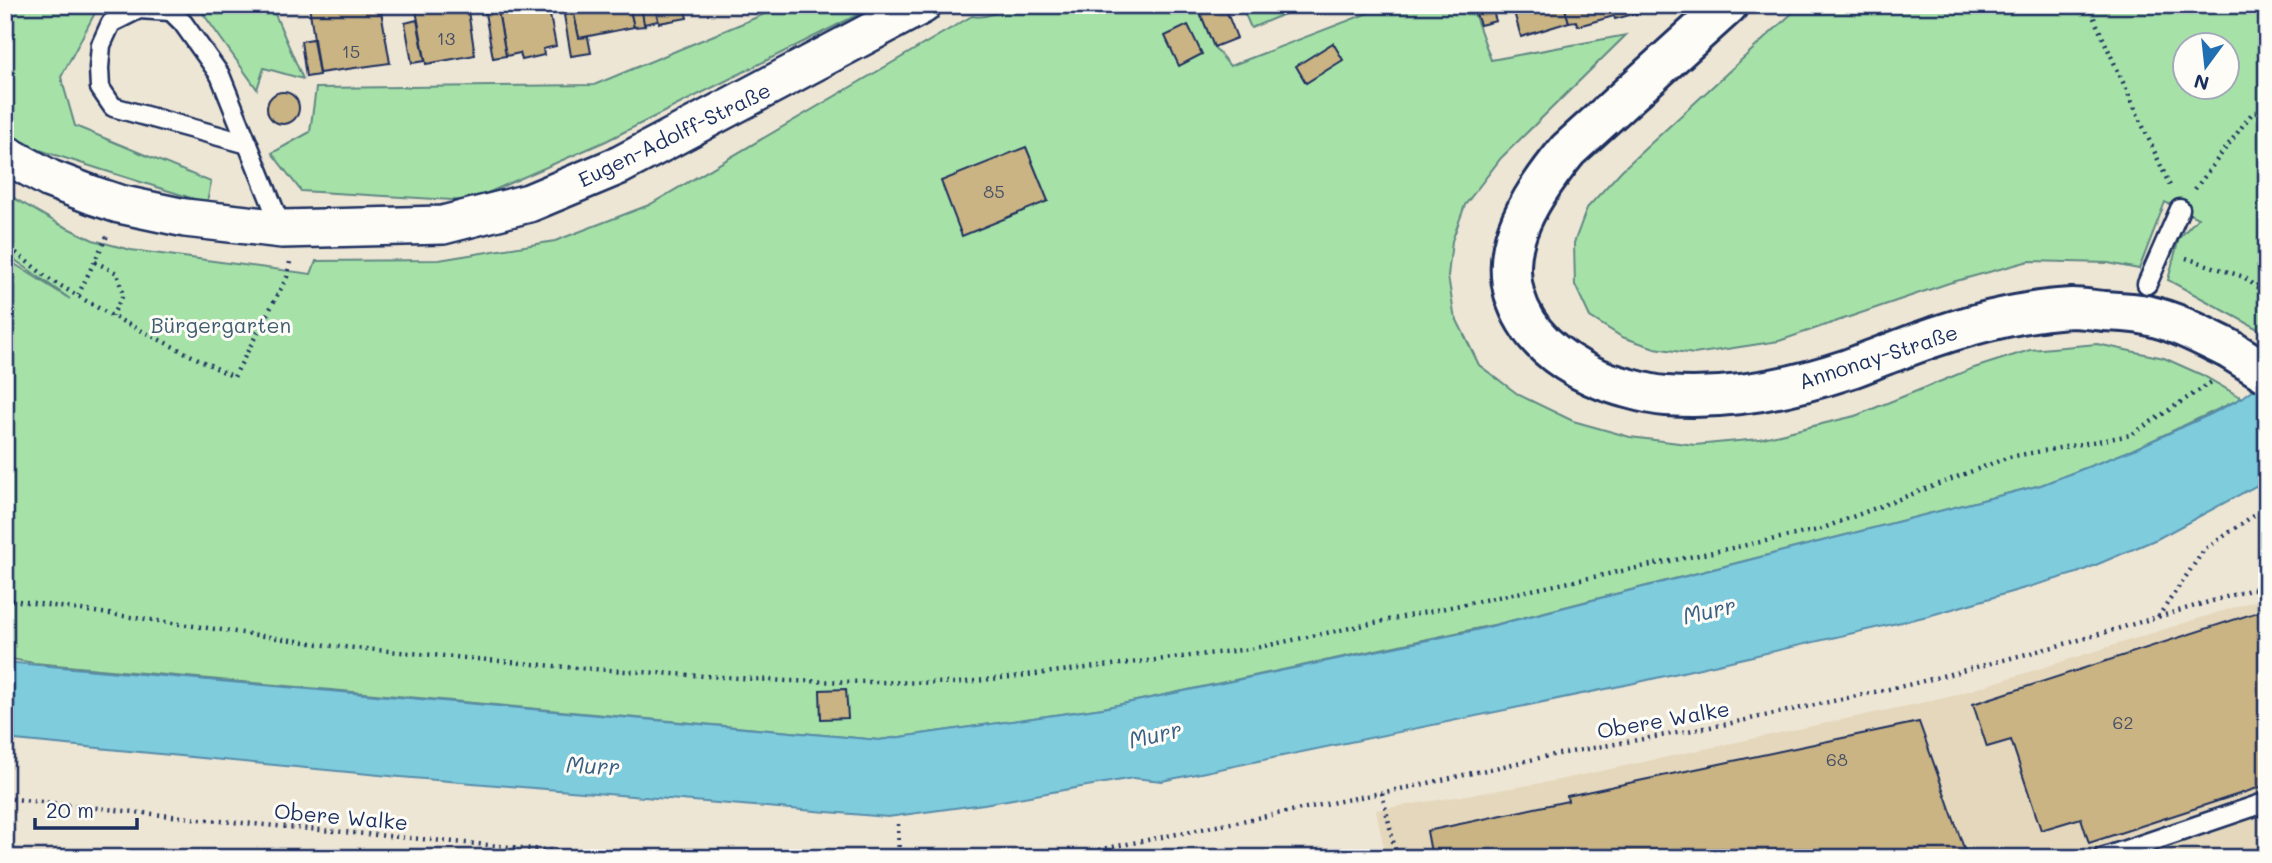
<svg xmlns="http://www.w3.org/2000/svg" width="2272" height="863" font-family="Mali,sans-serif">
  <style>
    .built { fill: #e4d7bc }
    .green { fill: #a6e2a8; stroke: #608883; stroke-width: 2; fill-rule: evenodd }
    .water { fill: #7fccdd; stroke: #578daa; stroke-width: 2 }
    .building { fill: #cbb483; stroke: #1b2f5e; stroke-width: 2 }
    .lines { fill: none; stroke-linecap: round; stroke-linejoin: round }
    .service-casing { stroke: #1b2f5e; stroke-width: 23 }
    .minor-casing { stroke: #1b2f5e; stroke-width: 42 }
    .tertiary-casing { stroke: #1b2f5e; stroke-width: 44 }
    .path { stroke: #1b2f5e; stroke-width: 4.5; stroke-dasharray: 2 5; stroke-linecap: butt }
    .service { stroke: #fdfcf7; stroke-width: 18 }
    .minor { stroke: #fdfcf7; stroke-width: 37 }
    .tertiary { stroke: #fdfcf7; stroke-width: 38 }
    .tertiary-bridge-casing { stroke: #1b2f5e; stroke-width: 44; stroke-linecap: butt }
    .tertiary-bridge { stroke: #fdfcf7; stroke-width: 38 }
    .labels { text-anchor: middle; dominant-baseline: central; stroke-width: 6; stroke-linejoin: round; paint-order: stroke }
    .number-label { font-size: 18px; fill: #475067 }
    .street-label { font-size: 21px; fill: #1b2f5e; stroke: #fdfcf7 }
    .park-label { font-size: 21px; fill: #3e5c70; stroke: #fdfcf7 }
    .water-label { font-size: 23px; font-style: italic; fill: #395e84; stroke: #fdfcf7 }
  </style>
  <rect width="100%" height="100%" fill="#eee6d4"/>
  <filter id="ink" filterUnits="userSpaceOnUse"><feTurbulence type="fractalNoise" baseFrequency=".0143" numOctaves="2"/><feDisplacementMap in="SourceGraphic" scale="14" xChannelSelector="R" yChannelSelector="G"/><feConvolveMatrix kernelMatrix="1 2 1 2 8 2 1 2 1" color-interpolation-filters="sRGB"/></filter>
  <g filter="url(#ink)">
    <!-- built -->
    <path class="built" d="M2267 597V858H1386L1376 810 1554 781 1949 697Z"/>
    <!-- green -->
    <g class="green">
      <path d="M5 5H96V11L61 77 75 126 211 182 207 203 11 141 5 137Z"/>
      <path d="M197 5H271L303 79 264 68 257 89Z"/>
      <path d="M767 5H877L606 141 469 201 301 191 272 153 310 132 316 88 594 85 767 13Z"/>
      <path d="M1009 5H1197L1214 47 1230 66 1389 5H1471L1491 60 1626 35 1501 158 1465 205 1452 241 1448 276 1454 314 1479 365 1519 395 1573 421 1630 437 1695 445 1759 439 1855 416 1971 369 2030 350 2097 344 2164 358 2202 375 2242 398 2132 450 2041 485 1498 624 1103 708 879 740 34 663 5 658V258L70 299 5 253V193L59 224 93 240 131 250 311 274 316 261 439 260 555 241 649 205 972 16C985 19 999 12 1009 5Z"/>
      <path d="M1241 5H1306L1251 28Z"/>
      <path d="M1801 5H2267V334L2168 280 2179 238 2198 218 2165 202 2139 269 2108 263 2029 261 1949 283 1779 341 1694 354 1655 348 1622 337 1590 317 1575 285 1574 243 1587 208 1622 170ZM2184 46H2226V88H2184Z"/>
    </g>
    <!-- water -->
    <path class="water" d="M2267 379V480L2157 539 2077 573 1928 616 1630 684 1162 781 1133 778 984 804 888 817 400 777 5 739V662L879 740 1103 708 1476 630 2041 485 2132 450 2211 414 2242 398Z"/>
    <!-- building -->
    <g class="building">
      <path d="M309 5H380L390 63 319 73Z"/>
      <path d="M415 5H467L475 55 426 64Z"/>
      <path d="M497 5H548L556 46 543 49 544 55 522 60 520 53 506 56Z"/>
      <path d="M572 5H629L634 27 579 38Z"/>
      <path d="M629 5H641L645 26 634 27Z"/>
      <path d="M641 5H655L658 21 644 24Z"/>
      <path d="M655 5H710L685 10 687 18 659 23Z"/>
      <path d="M1197 5H1224L1237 38 1214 47Z"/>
      <path d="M1473 5H1491L1496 21 1480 25Z"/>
      <path d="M1512 5H1564L1569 22 1521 37Z"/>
      <path d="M1564 5H1648L1645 11 1615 19 1614 16 1578 26 1576 21 1569 22Z"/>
      <path d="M498 11 506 56 493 58 485 13Z"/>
      <path d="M574 14 579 38 588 37 591 53 571 56 564 15Z"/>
      <path d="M417 20 425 61 412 63 405 23Z"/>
      <path d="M1188 25 1202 54 1179 66 1165 36Z"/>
      <path d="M313 39 319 75 306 77 301 41Z"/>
      <path d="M1333 43 1343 60 1306 83 1296 66Z"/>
      <circle cx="283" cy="108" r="16"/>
      <path d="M1026 147 1048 201 962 236 941 181Z"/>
      <path d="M2267 609V785L2089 843 2081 818 2041 830 2011 740 1987 747 1973 704Z"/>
      <path d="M846 689 848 718 821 719 820 690Z"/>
      <path d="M1919 722 1965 851 1952 858H1432L1427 831 1568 801 1567 796Z"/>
    </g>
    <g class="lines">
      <defs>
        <g id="service">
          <path d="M165 5 183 23 220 75 282 229"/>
          <path d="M170 11 139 9 111 23 101 45 99 68 100 88 113 107 248 144"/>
          <path d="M2147 284 2180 209"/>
          <path d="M2102 858 2267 802"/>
        </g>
        <path id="minor" d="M5 154 50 179 95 196 119 204 185 218 282 229 443 225 529 203 620 165 922 5"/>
        <path id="tertiary" d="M1728 5 1568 150C1528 199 1488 258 1526 321 1545 353 1584 376 1620 386 1635 390 1650 395 1666 396 1727 401 1791 388 1848 369 1863 364 1878 357 1893 352 1949 330 2011 311 2072 308 2082 308 2093 310 2104 311 2118 312 2132 312 2146 315 2175 321 2203 336 2229 349"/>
      </defs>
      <!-- service casing -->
      <use href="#service" class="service-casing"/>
      <!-- minor casing -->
      <use href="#minor" class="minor-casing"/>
      <!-- tertiary casing -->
      <use href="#tertiary" class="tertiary-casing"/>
      <!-- path -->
      <g class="path">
        <path d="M2088 5 2170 186"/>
        <path d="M2195 189 2253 112H2267"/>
        <path d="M5 244 49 279 112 316 234 377 287 277 290 262"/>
        <path d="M2186 258 2244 277 2267 295"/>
        <path d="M95 262 117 273 123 295 112 316"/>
        <path d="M2256 286 2267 281"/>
        <path d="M78 295 107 236"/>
        <path d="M5 599 333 646 577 668 787 681 958 683 1250 649 1818 530 2009 457 2131 435 2213 381"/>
        <path d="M2158 617 2204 550 2267 506"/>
        <path d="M1382 793 1397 858"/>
        <path d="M5 798 209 820 633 858"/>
        <path d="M898 824 899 858"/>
        <path d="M1058 858 1415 786 1548 756 1727 724 1912 684 2072 642 2267 585"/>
      </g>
      <!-- service -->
      <use href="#service" class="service"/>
      <!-- minor -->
      <use href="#minor" class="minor"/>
      <!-- tertiary -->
      <use href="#tertiary" class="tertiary"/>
      <defs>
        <path id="tertiary-bridge" d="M2229 349 2267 373"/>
      </defs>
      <!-- tertiary-bridge casing -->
      <use href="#tertiary-bridge" class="tertiary-bridge-casing"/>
      <!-- tertiary-bridge -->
      <use href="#tertiary-bridge" class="tertiary-bridge"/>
    </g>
  </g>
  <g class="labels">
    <!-- number labels -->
    <g class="number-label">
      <text x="446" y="38">13</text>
      <text x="351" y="51">15</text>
      <text x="994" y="191">85</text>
      <text x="2123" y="722">62</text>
      <text x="1837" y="759">68</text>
    </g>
    <!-- street labels -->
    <g class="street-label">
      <text transform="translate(674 134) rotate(-26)">Eugen-Adolff-Straße</text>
      <text transform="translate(1878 356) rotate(-18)">Annonay-Straße</text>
      <text transform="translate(1663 719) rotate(-10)">Obere Walke</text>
      <text transform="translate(341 816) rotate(5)">Obere Walke</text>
    </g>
    <!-- park labels -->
    <g class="park-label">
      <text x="221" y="324">Bürgergarten</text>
    </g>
    <!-- water labels -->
    <g class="water-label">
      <text transform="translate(1709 610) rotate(-13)">Murr</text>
      <text transform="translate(1155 734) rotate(-13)">Murr</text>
      <text transform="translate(593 765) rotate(3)">Murr</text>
    </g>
  </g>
  <!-- margin -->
  <rect width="2272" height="863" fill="none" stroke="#fdfcf7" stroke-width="28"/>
  <rect x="14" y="14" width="2244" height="835" fill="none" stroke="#1b2f5e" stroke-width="2.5" filter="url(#ink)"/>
  <!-- north arrow -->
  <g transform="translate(2206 66) rotate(195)"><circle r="33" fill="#fdfcf7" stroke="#a3aaba" stroke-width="2"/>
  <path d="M0-5L12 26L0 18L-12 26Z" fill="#1f6fb2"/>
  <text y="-10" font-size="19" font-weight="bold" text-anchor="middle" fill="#1b2f5e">N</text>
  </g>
  <!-- scale -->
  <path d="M35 818v10h102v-10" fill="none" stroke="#1b2f5e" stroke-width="3.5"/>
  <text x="46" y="818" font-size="21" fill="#1b2f5e" stroke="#fdfcf7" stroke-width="5" paint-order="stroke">20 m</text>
</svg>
